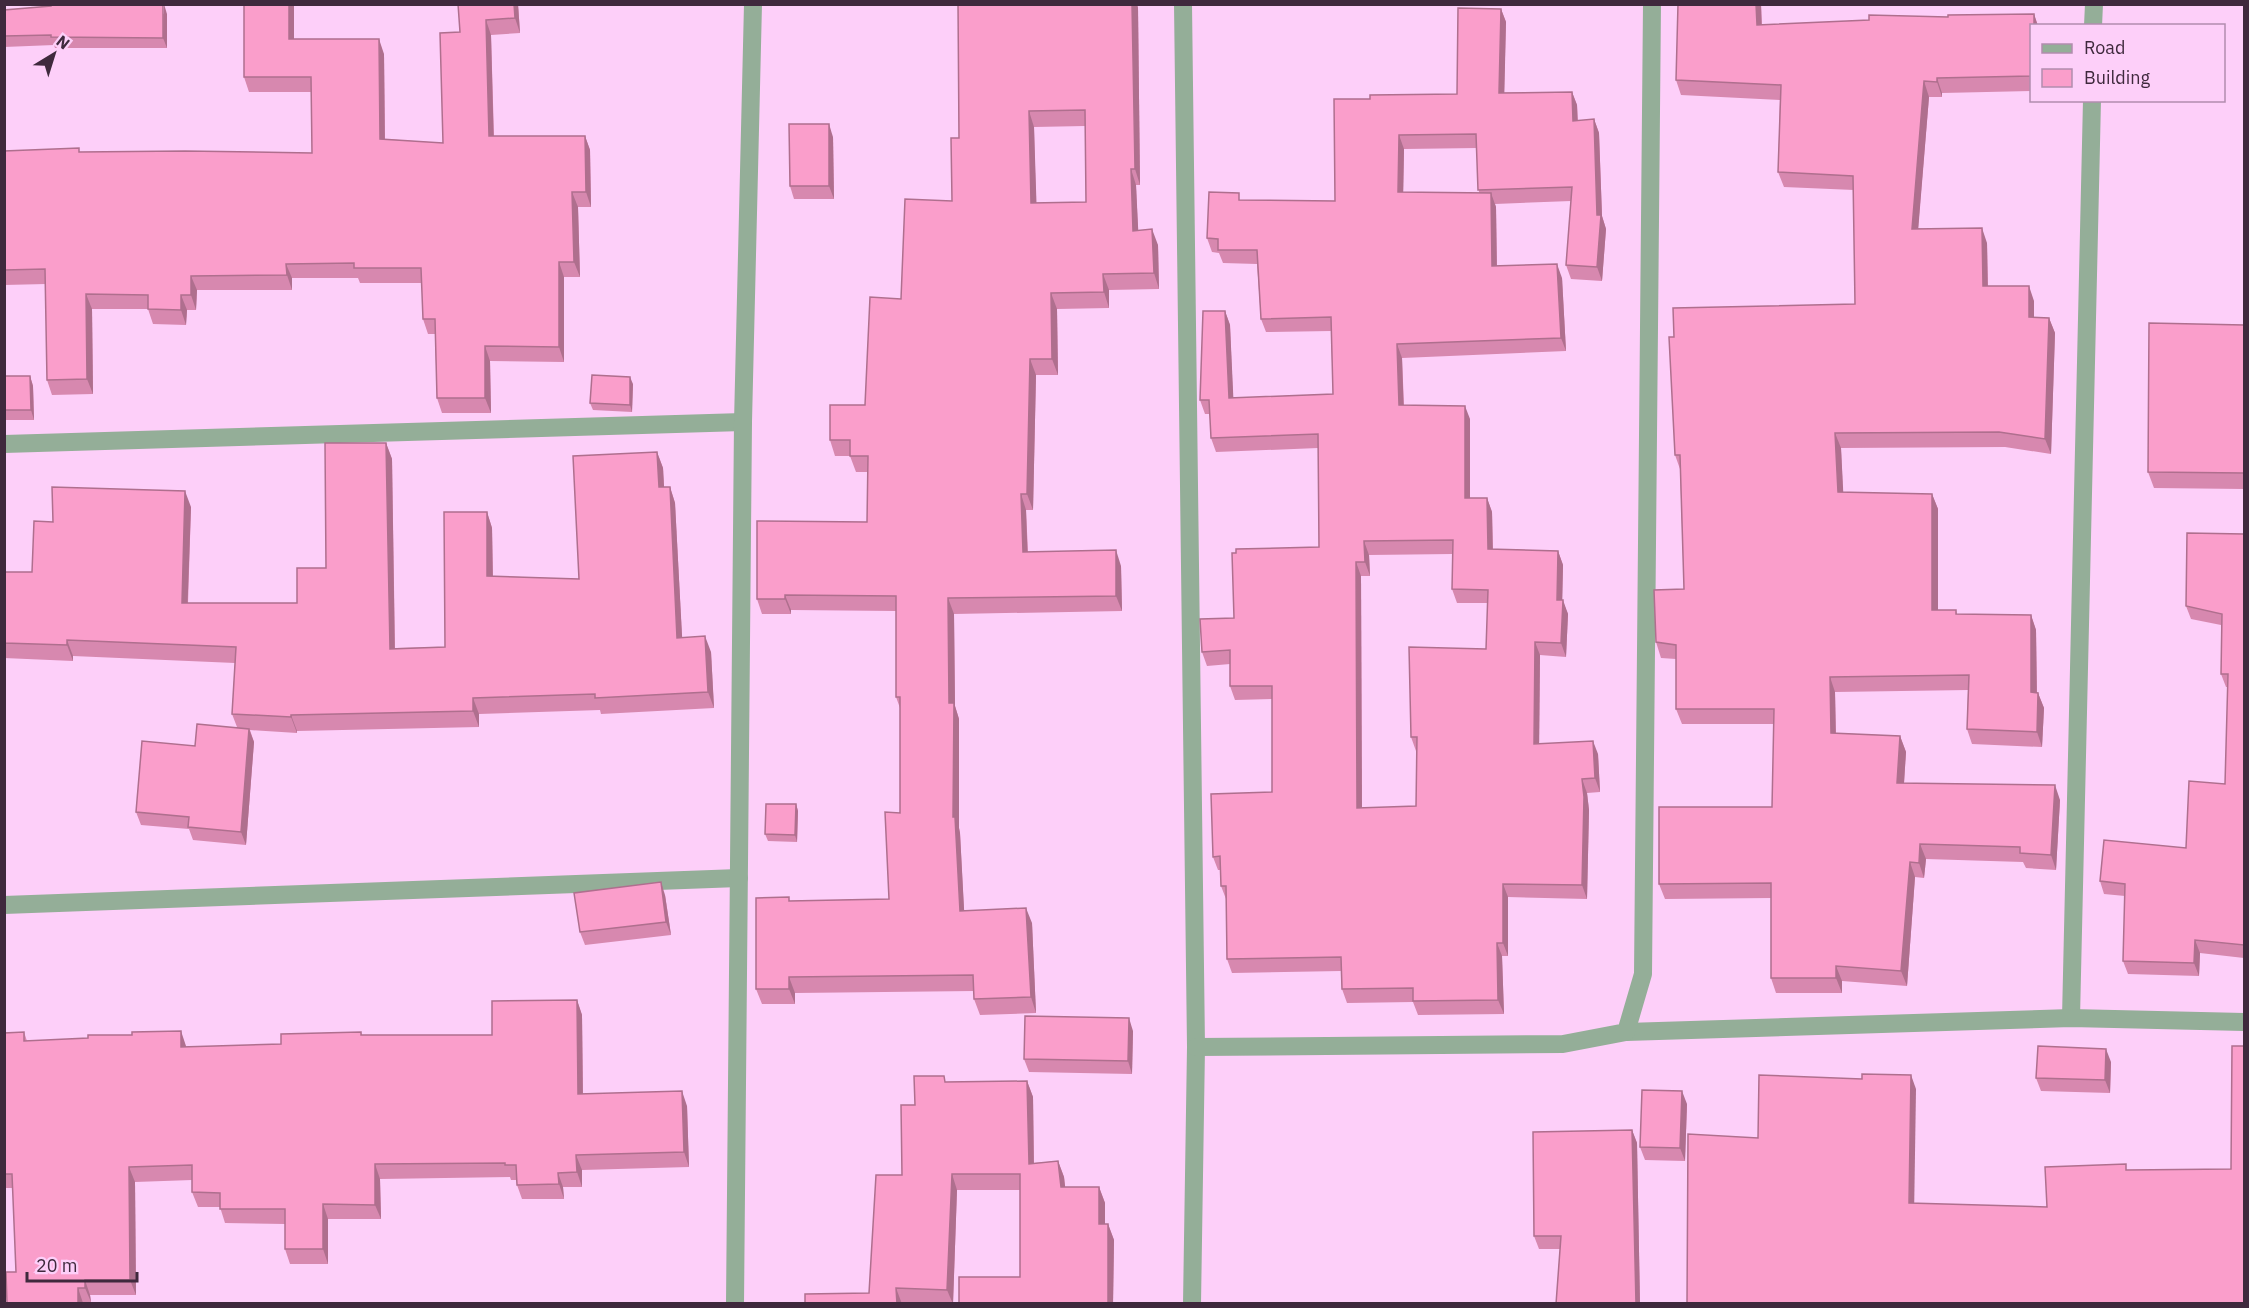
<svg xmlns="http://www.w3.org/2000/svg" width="2249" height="1308" font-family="'IBM Plex Sans',sans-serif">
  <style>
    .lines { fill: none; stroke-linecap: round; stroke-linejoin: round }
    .minor { stroke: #94ae98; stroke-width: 18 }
    .wall { fill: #d788af; fill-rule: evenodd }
    .shaded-wall { fill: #af6f8e }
    .building { fill: #fa9ecb; stroke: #af6f8e; stroke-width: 1.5; fill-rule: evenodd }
  </style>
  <rect width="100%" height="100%" fill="#fdcff9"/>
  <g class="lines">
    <!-- minor -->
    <g class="minor">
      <path d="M1183 4 1196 1047 1192 1304"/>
      <path d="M2093 26 2094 4"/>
      <path d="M4 444 743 422"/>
      <path d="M4 905 739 878"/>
      <path d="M2071 1018 2092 100"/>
      <path d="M1626 1032 2071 1018 2244 1022"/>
      <path d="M1196 1047 1563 1044 1626 1032 1643 974 1652 4"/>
      <path d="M735 1304 743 422 753 4"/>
    </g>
  </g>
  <!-- wall -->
  <g class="wall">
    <path d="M244 4H294V39L384 54 385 139 443 143 460 32 458 4H518L520 33 491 35 494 136H585L590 150 591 207H578L580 277H564V362L490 361 491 413H442L437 398 435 334H428L423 319 422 283H360L358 278H292V290H197L196 310H187L186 325 153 324 148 309H92L93 394 52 395 47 380 46 284 4 285V151L80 152 312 153 311 92H249L244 77Z"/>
    <path d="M958 4H1137L1138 8 1140 185H1136L1138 230 1158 245 1159 289 1109 290V308L1057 309 1058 375H1036L1033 510H1026L1028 552 1121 566 1122 611 954 614 955 706 959 719V828L960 833 964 911 1032 923 1036 1013 980 1015 974 999V991L795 993V1004H762L756 989 790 901 889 899 900 813V708L896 697V611L791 610V614H762L757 599 867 522 868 472H856L850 456H835L830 440 865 405 901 299 952 201 959 138ZM1085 126 1086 202 1036 203 1034 127Z"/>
    <path d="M1761 4 1762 25 2034 14 2038 26H2031V91L1942 93V97H1929L1918 228 1987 243 1988 286 2034 301V317L2049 318 2055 333 2051 454 2005 447 1841 448 1843 493 1932 494 1938 509V610H1956L1957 614 2031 615 2036 630 2037 693H2038L2044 708 2042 747 1972 744 1967 729 1968 690 1835 692 1836 733 1900 736 1906 752 1904 783 2060 800 2056 870 2026 868 2023 862 1926 859 1924 878 1915 877 1907 986 1842 981V993H1776L1771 978V898L1665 899 1659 884 1772 807 1774 724H1682L1676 709V659L1661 658 1656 642 1684 589 1680 469 1675 455 1674 337 1855 304 1854 190 1784 187 1778 172 1780 100 1681 95 1676 80Z"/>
    <path d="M51 6 167 14V48H55L54 45 4 47V10Z"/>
    <path d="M1501 9 1506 22 1504 93 1572 92 1577 105 1578 121 1594 119 1599 133 1602 216 1606 229 1602 281 1571 279 1566 265 1571 201 1495 204 1496 207 1497 266 1562 278 1566 351 1402 358 1404 405 1470 419V498H1487L1492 512 1493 549 1558 551 1563 565 1562 600 1568 614 1566 657 1540 655 1539 743 1598 754 1600 792 1587 793 1589 810 1587 899 1508 897V956H1502L1504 1014 1418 1015 1413 1002 1347 1003 1342 989 1341 971 1232 973 1227 959 1226 899 1221 886 1220 870H1218L1213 857 1272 792V699L1235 700 1230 686V664L1207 666 1202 652 1234 618 1319 547 1318 448 1216 452 1211 438 1210 414H1205L1200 400 1225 311 1230 325 1233 398 1333 394 1331 331 1266 332 1261 319 1257 264 1223 263 1219 253 1212 252 1207 238 1241 200 1335 201 1370 99 1457 94ZM1477 148 1479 193 1403 192 1404 149ZM1452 554V589L1457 603H1488L1486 649 1411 737 1416 751V806L1362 808 1361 576H1370L1369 555Z"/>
    <path d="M833 137 834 199H794L790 186Z"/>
    <path d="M2244 325V489L2154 488 2148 472Z"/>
    <path d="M4 376H30L33 386 34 420H4Z"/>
    <path d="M633 384 632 412 593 410 590 403Z"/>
    <path d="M386 443 392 459 395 648 445 647 487 512 492 528 493 576 579 579 657 452 663 468 664 487H670L675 503 682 637 711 652 714 708 601 714 600 710 479 714V727L297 731V733L250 730 254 742 246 845 193 840 189 829 141 825 136 812 195 746 237 727 232 714 235 663 73 656V661L4 658V572H32L53 522 191 507 188 603H297L326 568Z"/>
    <path d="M2244 534V958L2200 953 2199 976 2128 974 2123 961 2125 896 2104 894 2100 881 2186 848 2225 784 2228 687H2226L2221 674V625L2191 619 2186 606Z"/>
    <path d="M796 804 798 811 797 842 768 841 765 834Z"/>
    <path d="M665 895 671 935 585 945 580 932Z"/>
    <path d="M577 1000 582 1015 583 1094 687 1106 689 1167 582 1170V1187H563L564 1199H522L517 1185V1180H511L510 1177 380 1179 381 1219H328V1264H290L285 1249V1224L225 1223 220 1207H198L192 1192V1180L135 1182 136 1295H90L91 1302 83 1303 16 1272 13 1188H6L4 1185V1033L24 1032 27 1041 186 1046V1047L281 1044 361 1032 362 1035H492Z"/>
    <path d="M1133 1031 1132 1074 1029 1072 1024 1059Z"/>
    <path d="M2111 1062 2110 1093 2041 1091 2036 1078Z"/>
    <path d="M1027 1081 1033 1097 1034 1163 1058 1161 1064 1177 1065 1187H1099L1105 1203V1224H1108L1114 1240 1113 1304H959L1020 1277V1190H957L953 1304H805L869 1293 902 1175 915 1105 947 1082Z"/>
    <path d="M1687 1104 1685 1161 1645 1160 1640 1147Z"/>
    <path d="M1632 1130 1637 1143 1640 1304H1556L1560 1249H1539L1534 1236Z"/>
  </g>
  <!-- shaded-wall -->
  <g class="shaded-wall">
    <path d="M164 4 167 14V48L163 38Z"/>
    <path d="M289 4H294V54L289 39Z"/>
    <path d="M514 4H518L520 33 515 18Z"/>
    <path d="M1132 4H1137L1138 8 1140 185 1135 169Z"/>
    <path d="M1756 4H1761L1762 40 1757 25Z"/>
    <path d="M1501 9 1506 22 1504 107 1499 93Z"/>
    <path d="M2034 14 2038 26H2034Z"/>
    <path d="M486 20 491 35 494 151 489 136Z"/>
    <path d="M379 39 384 54 385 154 380 139Z"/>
    <path d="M1937 78 1942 93V97L1937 82Z"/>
    <path d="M1924 81 1929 97 1917 244 1912 229Z"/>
    <path d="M1572 92 1577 105 1578 135 1573 121Z"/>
    <path d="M1029 111 1034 127 1037 219 1031 203Z"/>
    <path d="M1594 119 1599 133 1602 216 1606 229 1602 281 1597 267V215Z"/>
    <path d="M829 124 833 137 834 199 829 186Z"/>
    <path d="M1399 135 1404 149 1403 206 1398 192Z"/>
    <path d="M585 136 590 150 591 207 586 192Z"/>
    <path d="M1131 169 1136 185 1139 246 1133 231Z"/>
    <path d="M572 192 578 207 580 277 574 262Z"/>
    <path d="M1491 193 1496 207 1497 280 1492 266Z"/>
    <path d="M1982 228 1987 243 1988 301 1983 286Z"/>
    <path d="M1152 229 1158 245 1159 289 1154 273Z"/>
    <path d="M559 262 564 277V362L559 347Z"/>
    <path d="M286 264 292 278V290L287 275Z"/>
    <path d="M1557 264 1562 278 1566 351 1561 338Z"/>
    <path d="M1103 274 1109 290V308L1104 292Z"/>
    <path d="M191 276 197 290 196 310 191 295Z"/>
    <path d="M2029 286 2034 301V332L2029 317Z"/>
    <path d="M1051 293 1057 309 1058 375 1052 359Z"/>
    <path d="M86 294 92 309 93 394 87 379Z"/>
    <path d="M181 295 187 310 186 325 181 310Z"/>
    <path d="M1225 311 1230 325 1234 412 1229 398Z"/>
    <path d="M2049 318 2055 333 2051 454 2045 439Z"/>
    <path d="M1397 344 1402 358 1404 419 1399 405Z"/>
    <path d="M485 346 490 361 491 413 485 398Z"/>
    <path d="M1030 359 1036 375 1033 510 1027 494Z"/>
    <path d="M30 376 33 386 34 420 31 410Z"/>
    <path d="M630 377 633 384 632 412 630 405Z"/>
    <path d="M1465 406 1470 419V512L1465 498Z"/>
    <path d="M1835 433 1841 448 1844 507 1838 492Z"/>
    <path d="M386 443 392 459 395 665 390 649Z"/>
    <path d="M657 452 663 468 665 504 659 487Z"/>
    <path d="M670 487 675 503 683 654 677 638Z"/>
    <path d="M185 491 191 507 187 619 182 603Z"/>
    <path d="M1021 494 1026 510 1028 567 1023 552Z"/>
    <path d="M1932 494 1938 509V625L1932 610Z"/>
    <path d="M1487 498 1492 512 1493 563 1488 549Z"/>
    <path d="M487 512 492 528 493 592 487 576Z"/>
    <path d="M1364 541 1369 555 1370 576 1365 562Z"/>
    <path d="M1116 550 1121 566 1122 611 1116 596Z"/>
    <path d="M1558 551 1563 565 1562 613 1557 600Z"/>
    <path d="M1356 562 1361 576 1362 822 1357 808Z"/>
    <path d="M785 595 791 610V614L785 599Z"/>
    <path d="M948 598 954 614 955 706 959 719V828L960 833 965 927 960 911 953 817 949 703Z"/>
    <path d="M1563 600 1568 614 1566 657 1561 643Z"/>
    <path d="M2031 615 2036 630 2037 707 2031 692Z"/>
    <path d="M705 636 711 652 714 708 708 692Z"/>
    <path d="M67 640 73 656V661L67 645Z"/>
    <path d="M1535 642 1540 655 1539 757 1534 744Z"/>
    <path d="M1830 677 1835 692 1836 748 1831 733Z"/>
    <path d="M2038 693 2044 708 2042 747 2037 732Z"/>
    <path d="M473 698 479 714V727L473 711Z"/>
    <path d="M291 715 297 731V733L291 717Z"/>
    <path d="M249 729 254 742 246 845 241 832Z"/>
    <path d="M1900 736 1906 752 1903 798 1897 783Z"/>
    <path d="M1593 741 1598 754 1600 792 1595 778Z"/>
    <path d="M1582 779 1587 793 1589 810 1587 899 1582 885Z"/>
    <path d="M2055 785 2060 800 2056 870 2051 855Z"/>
    <path d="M796 804 798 811 797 842 795 835Z"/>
    <path d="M1920 844 1926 859 1924 878 1919 863Z"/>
    <path d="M1910 862 1915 877 1907 986 1901 971Z"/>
    <path d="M661 882 665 895 671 935 666 922Z"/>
    <path d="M1503 884 1508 897V956L1503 943Z"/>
    <path d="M1026 908 1032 923 1036 1013 1031 997Z"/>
    <path d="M2195 940 2200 953 2199 976 2194 963Z"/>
    <path d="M1497 943 1502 956 1504 1014 1498 1000Z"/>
    <path d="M1836 966 1842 981V993L1836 978Z"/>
    <path d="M789 977 795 993V1004L789 989Z"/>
    <path d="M577 1000 582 1015 583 1109 578 1094Z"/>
    <path d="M1129 1018 1133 1031 1132 1074 1128 1061Z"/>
    <path d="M181 1031 186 1046 187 1062 181 1047Z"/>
    <path d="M2106 1049 2111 1062 2110 1093 2105 1080Z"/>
    <path d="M1911 1075 1916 1089 1914 1218 1909 1203Z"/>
    <path d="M1027 1081 1033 1097 1034 1179 1029 1164Z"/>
    <path d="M682 1091 687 1106 689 1167 684 1152Z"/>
    <path d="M1682 1091 1687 1104 1685 1161 1680 1148Z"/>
    <path d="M1632 1130 1637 1143 1640 1304H1636Z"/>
    <path d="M576 1155 582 1170V1187L577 1172Z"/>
    <path d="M1058 1161 1064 1177 1067 1203 1061 1187Z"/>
    <path d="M375 1164 380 1179 381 1219 375 1205Z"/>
    <path d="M129 1167 135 1182 136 1295 130 1280Z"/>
    <path d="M558 1173 563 1187 564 1199 559 1184Z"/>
    <path d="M952 1174 957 1190 953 1304 947 1290Z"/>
    <path d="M1099 1187 1105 1203V1240L1099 1224Z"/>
    <path d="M323 1204 328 1219V1264L323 1249Z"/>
    <path d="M1108 1224 1114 1240 1113 1304H1108Z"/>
    <path d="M85 1280 90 1295 91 1302 85 1288Z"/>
    <path d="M78 1288 83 1303V1304H78Z"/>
    <path d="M896 1288 902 1304H897Z"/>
  </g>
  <!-- building -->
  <g class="building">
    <path d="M51 4H163V38L51 37V35L4 36V10L51 6Z"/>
    <path d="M244 4H289V39H379L380 139 443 143 440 33 460 32 458 4H514L515 18 486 20 489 136H585L586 192H572L574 262H559V347L485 346V398H437L435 319H423L421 268H354V263L286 264 287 275 191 276V295H181V310L148 309V295L86 294 87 379 47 380 45 269 4 270V151L79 148V152L185 151 312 153 311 77H244Z"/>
    <path d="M958 4H1132L1135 169H1131L1133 231 1152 229 1154 273 1103 274 1104 292 1051 293 1052 359H1030L1027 494H1021L1023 552 1116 550V596L948 598 949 703H954L953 817H955L960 911 1026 908 1031 997 974 999 973 975 789 977V989H756V898L789 897V901L889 899 885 812 900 813V697H896V596L785 595V599H757V521L867 522 868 456H850V440H830V405H865L870 297 901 299 905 199 952 201 951 138H959ZM1085 110 1086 202 1031 203 1029 111Z"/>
    <path d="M1678 4H1756L1757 25 1869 20V15L1948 17V15L2034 14V26H2031V76L1937 78V82L1924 81 1912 229 1982 228 1983 286H2029V317L2049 318 2045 439 1999 432 1835 433 1838 492 1932 494V610H1956V614L2031 615V692L2038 693 2037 732 1967 729 1969 675 1830 677 1831 733 1900 736 1897 783 2055 785 2051 855 2020 853V847L1920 844 1919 863 1910 862 1901 971 1836 966V978H1771V883L1659 884V807H1772L1774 709H1676V645L1656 642 1654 590 1684 589 1680 455H1675L1669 337H1674L1673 308 1855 304 1853 176 1778 172 1781 85 1676 80Z"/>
    <path d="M1458 8 1501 9 1499 93 1572 92 1573 121 1594 119 1597 215H1601L1597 267 1566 265 1572 187 1478 190 1476 134 1399 135 1398 192 1491 193 1492 266 1557 264 1561 338 1397 344 1399 405 1465 406V498H1487L1488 549 1558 551 1557 600H1563L1561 643 1535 642 1534 744 1593 741 1595 778 1582 779 1584 797 1582 885 1503 884V943H1497L1498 1000 1413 1001V988L1342 989 1341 957 1227 959 1226 886H1221L1220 856 1213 857 1211 794 1272 792V686H1230V650L1202 652 1200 619 1234 618 1232 553H1236V549L1319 547 1318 434 1211 438 1209 400H1200L1203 311H1225L1229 398 1333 394 1331 317 1261 319 1257 250H1218V239L1207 238 1209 192 1239 193V200L1335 201 1334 99H1370V95L1457 94ZM1453 540 1452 589 1488 590 1486 649 1409 647 1411 737H1417L1416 806 1357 808 1356 562H1365L1364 541Z"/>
    <path d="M789 124H829V186H790Z"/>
    <path d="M2149 323 2244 325V473L2148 472Z"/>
    <path d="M592 375 630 377V405L590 403Z"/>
    <path d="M4 376H30L31 410H4Z"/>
    <path d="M325 443H386L390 649 445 647 444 512H487V576L579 579 573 456 657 452 659 487H670L677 638 705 636 708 692 595 698V694L473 698V711L291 715V717L232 714 236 647 67 640V645L4 643V572H32L34 521 53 522 52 487 185 491 182 603H297V568H326Z"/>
    <path d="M2187 533 2244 534V945L2195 940 2194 963 2123 961 2125 884 2100 881 2104 840 2186 848 2189 781 2225 784 2228 674H2221L2222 614 2186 606Z"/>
    <path d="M197 724 249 729 241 832 188 827 189 817 136 812 142 741 195 746Z"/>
    <path d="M766 804H796L795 835 765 834Z"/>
    <path d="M661 882 666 922 580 932 574 893Z"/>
    <path d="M577 1000 578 1094 682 1091 684 1152 576 1155 577 1172 558 1173 559 1184 517 1185 516 1165H505V1163L375 1164V1205L323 1204V1249H285V1209H220V1193L192 1192V1165L129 1167 130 1280H85V1288H78V1304H7L6 1272H16L12 1174H4V1033L24 1032V1041L88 1038V1035H132V1032L181 1031V1047L281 1044V1034L361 1032V1035H492V1001Z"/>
    <path d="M1025 1016 1129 1018 1128 1061 1024 1059Z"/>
    <path d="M2038 1046 2106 1049 2105 1080 2036 1078Z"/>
    <path d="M2232 1046H2244V1304H1687L1688 1134 1758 1138 1759 1075 1862 1079V1074L1911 1075 1909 1203 2047 1207 2045 1167 2126 1164V1170L2231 1169Z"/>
    <path d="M914 1076H944L945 1082 1027 1081 1029 1164 1058 1161 1061 1187H1099V1224H1108V1304H959V1277H1020V1174H952L947 1290 896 1288 897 1304H805V1294L869 1293 876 1175H902L901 1105H915Z"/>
    <path d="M1642 1090 1682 1091 1680 1148 1640 1147Z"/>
    <path d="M1632 1130 1636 1304H1556L1561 1236H1534L1533 1132Z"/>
  </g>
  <!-- border -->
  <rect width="2249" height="1308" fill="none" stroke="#3f293d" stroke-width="12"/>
  <!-- legend -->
  <rect x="2030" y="24" width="195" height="78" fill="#fdcff9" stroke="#b18dae" stroke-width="1.5"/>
  <rect x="2042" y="44" width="30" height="9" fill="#94ae98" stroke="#b18dae" stroke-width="1.5"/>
  <text x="2084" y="54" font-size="18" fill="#3f293d">Road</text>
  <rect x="2042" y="69" width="30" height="18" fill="#fa9ecb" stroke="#b18dae" stroke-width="1.5"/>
  <text x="2084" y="84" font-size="18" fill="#3f293d">Building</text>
  <!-- north arrow -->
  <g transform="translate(54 54) rotate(38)" stroke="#fdcff9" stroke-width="4.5" paint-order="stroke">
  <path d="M0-4.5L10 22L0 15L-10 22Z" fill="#3f293d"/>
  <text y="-9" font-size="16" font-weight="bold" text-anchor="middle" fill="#3f293d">N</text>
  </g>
  <!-- scale -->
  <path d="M27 1272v9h110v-9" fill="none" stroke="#3f293d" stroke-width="3"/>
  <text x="36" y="1272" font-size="18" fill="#3f293d" stroke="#fdcff9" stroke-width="4.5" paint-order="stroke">20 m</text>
</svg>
